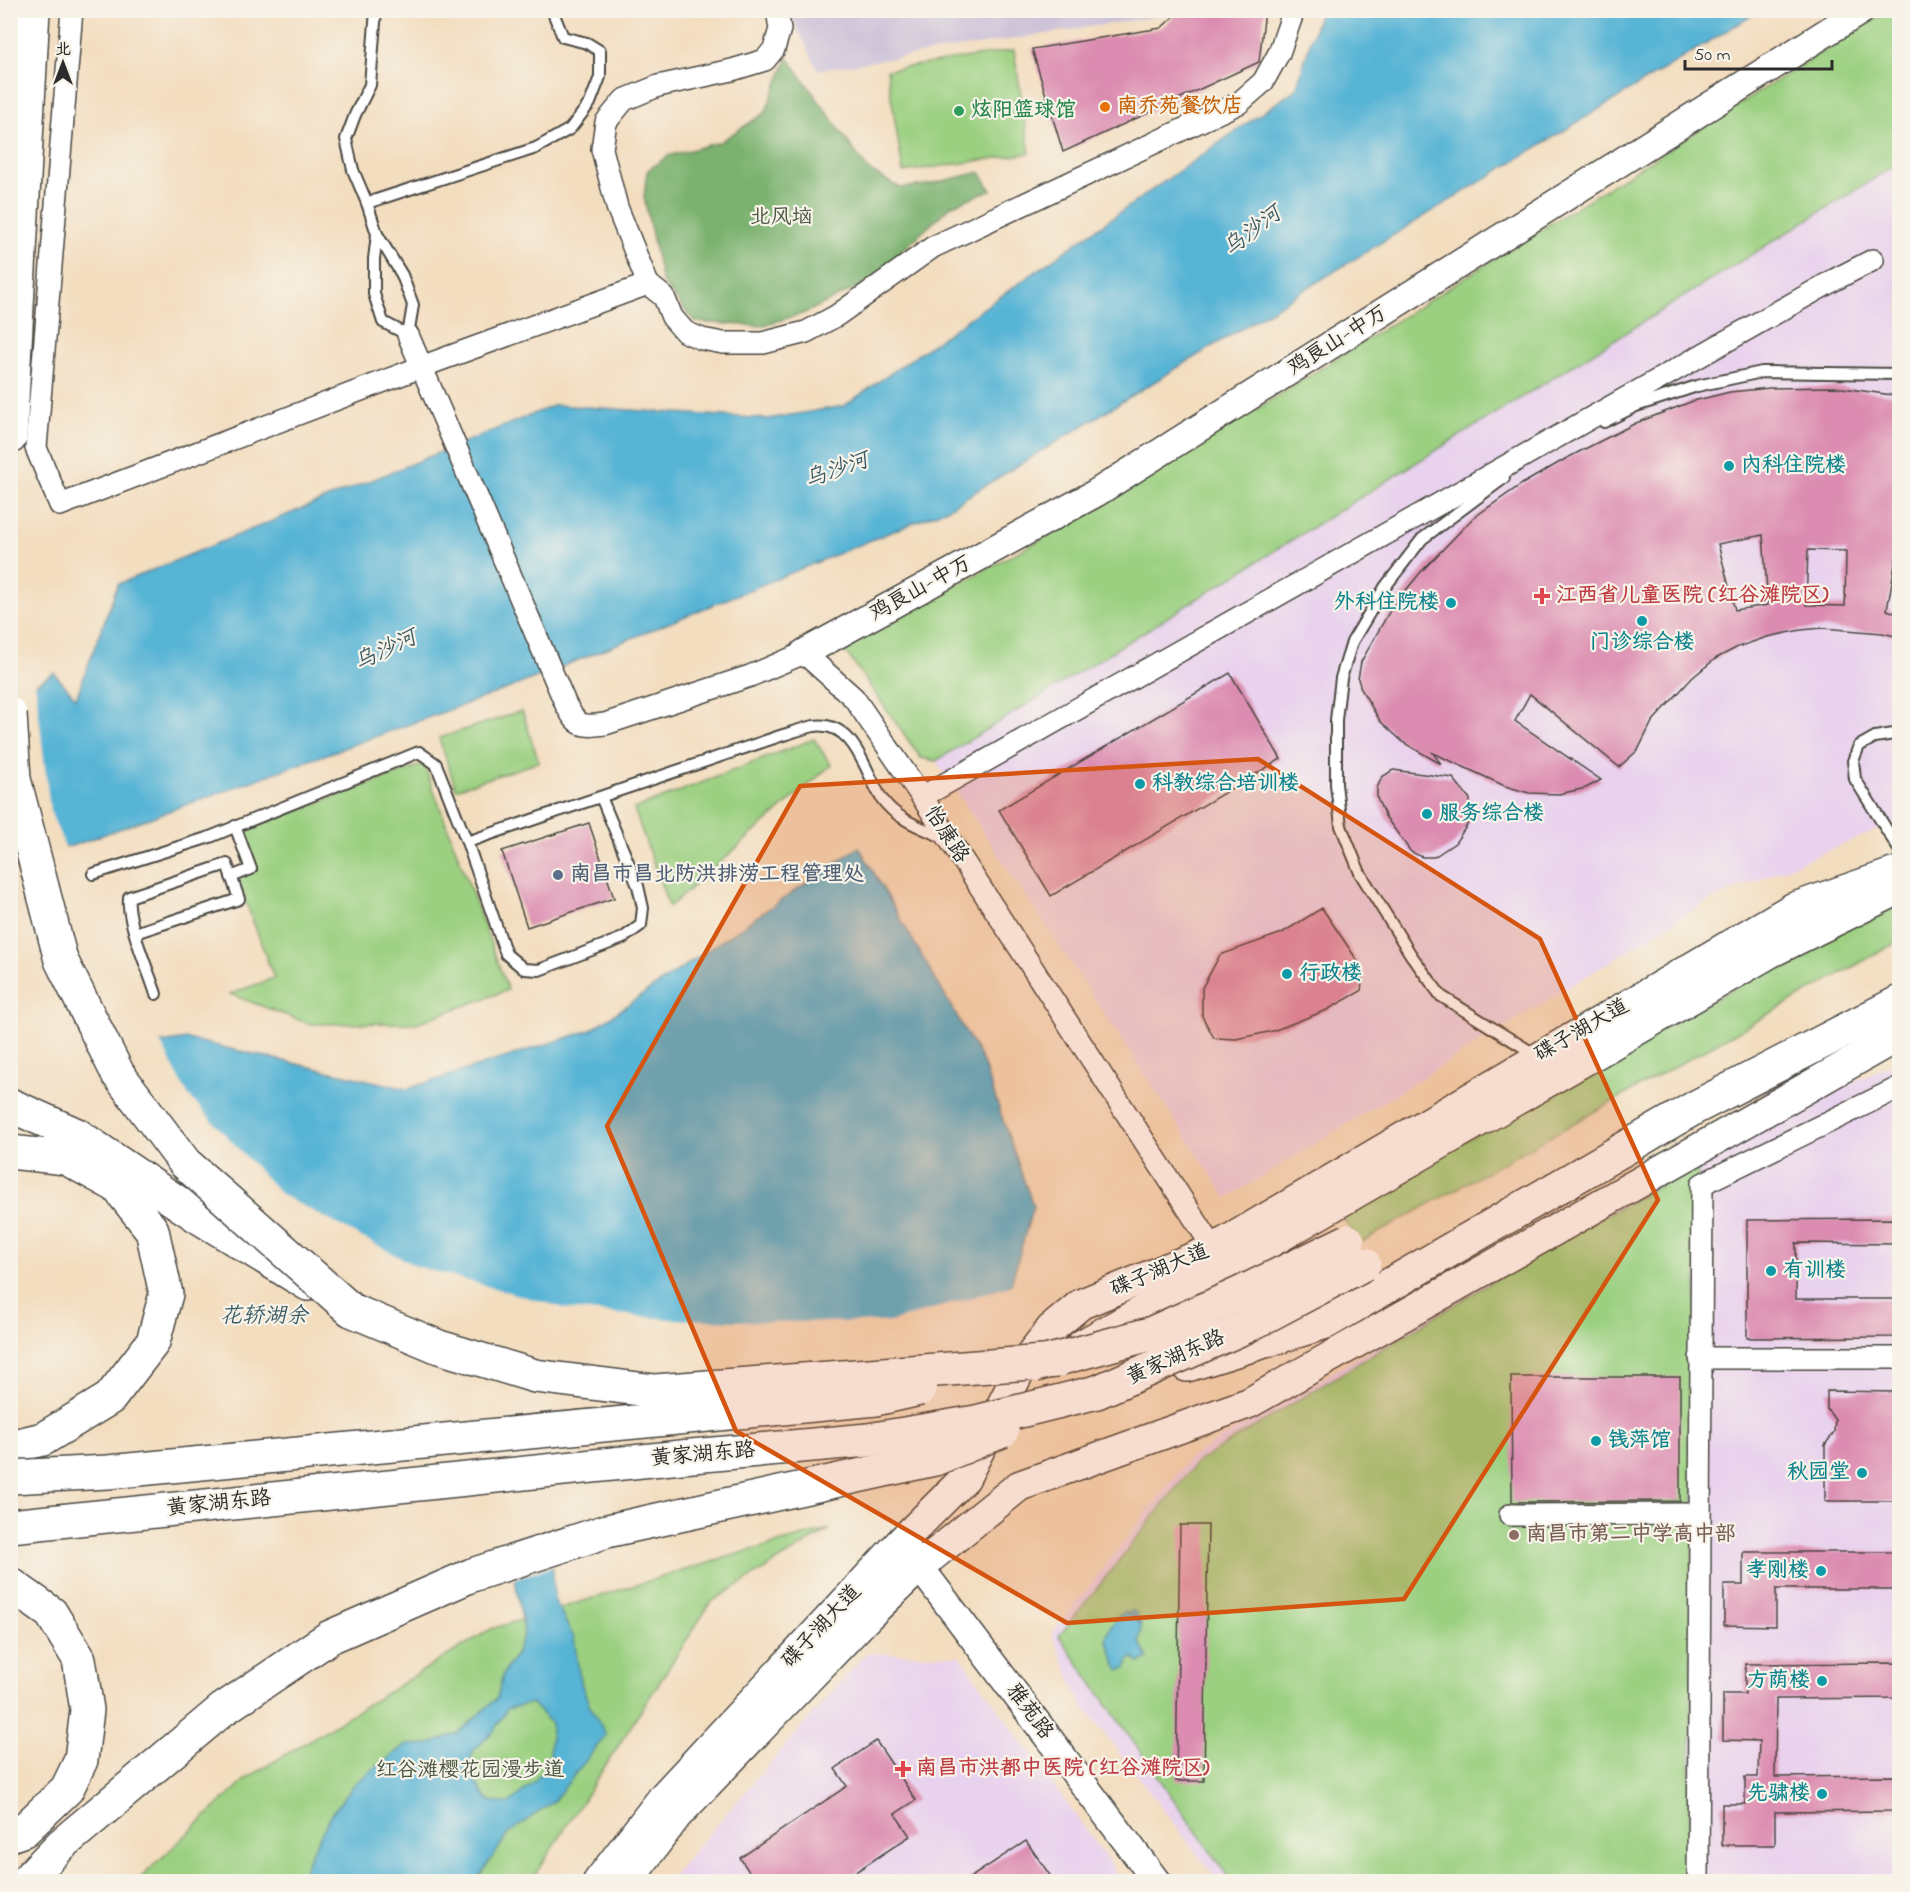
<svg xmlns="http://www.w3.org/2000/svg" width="1910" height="1892" font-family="'Indie Flower','LXGW WenKai TC',sans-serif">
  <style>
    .built { fill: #e9d2ed }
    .industrial { fill: #c9bfd7 }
    .green { fill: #9bd081; stroke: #637e56; stroke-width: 1.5 }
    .forest { fill: #7cb26f; stroke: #546e4d; stroke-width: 1.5 }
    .water { fill: #56b4d5; stroke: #407080; stroke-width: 1.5; fill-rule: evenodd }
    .pier { fill: #f3ddbf }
    .building { fill: #dc8cb0; fill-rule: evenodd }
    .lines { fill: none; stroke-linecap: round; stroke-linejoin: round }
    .service-casing { stroke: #494641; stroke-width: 14 }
    .minor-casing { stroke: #494641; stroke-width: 24 }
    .tertiary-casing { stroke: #494641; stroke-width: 30 }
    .secondary-casing { stroke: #494641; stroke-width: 33 }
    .trunk-casing { stroke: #494641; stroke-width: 36 }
    .service { stroke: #fff; stroke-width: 10 }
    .minor { stroke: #fff; stroke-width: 21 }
    .tertiary { stroke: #fff; stroke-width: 27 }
    .secondary { stroke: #fff; stroke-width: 30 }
    .trunk { stroke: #fff; stroke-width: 33 }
    .trunk-bridge-casing { stroke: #494641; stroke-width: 36; stroke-linecap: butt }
    .trunk-bridge { stroke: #fff; stroke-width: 33 }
    .marked { fill: #d5540f; fill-opacity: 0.2; stroke: #d5540f; stroke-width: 4.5; stroke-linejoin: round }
    .food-dot { fill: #e8710a; stroke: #f7f3e8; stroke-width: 2 }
    .leisure-dot { fill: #2e9e5b; stroke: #f7f3e8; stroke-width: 2 }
    .culture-dot { fill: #0f9aa8; stroke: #f7f3e8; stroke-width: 2 }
    .health-dot { fill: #e0444e; stroke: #f7f3e8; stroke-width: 2 }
    .service-dot { fill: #5c6f8a; stroke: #f7f3e8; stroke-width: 2 }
    .education-dot { fill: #8d6e63; stroke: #f7f3e8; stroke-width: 2 }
    .labels { text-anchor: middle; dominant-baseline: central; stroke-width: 4.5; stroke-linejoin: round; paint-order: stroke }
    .food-label { font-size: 21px; font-weight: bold; fill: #c56008; stroke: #f7f3e8; text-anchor: start }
    .leisure-label { font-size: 21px; font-weight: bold; fill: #27864d; stroke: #f7f3e8; text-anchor: start }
    .park-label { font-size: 21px; fill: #475440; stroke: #f7f3e8 }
    .street-label { font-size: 21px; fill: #2b2b2b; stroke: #f7f3e8 }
    .culture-label { font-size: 21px; font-weight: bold; fill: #0d838f; stroke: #f7f3e8; text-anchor: start }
    .health-label { font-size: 21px; font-weight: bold; fill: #be3a42; stroke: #f7f3e8; text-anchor: start }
    .service-label { font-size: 21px; font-weight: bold; fill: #4e5e75; stroke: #f7f3e8; text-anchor: start }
    .education-label { font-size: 21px; font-weight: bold; fill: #785e54; stroke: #f7f3e8; text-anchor: start }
    .water-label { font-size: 22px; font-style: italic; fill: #3a5b66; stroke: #f7f3e8 }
  </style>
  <rect width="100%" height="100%" fill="#f7f3e8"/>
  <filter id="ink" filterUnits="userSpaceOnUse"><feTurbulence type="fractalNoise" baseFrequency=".0167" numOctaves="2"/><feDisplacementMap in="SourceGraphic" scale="12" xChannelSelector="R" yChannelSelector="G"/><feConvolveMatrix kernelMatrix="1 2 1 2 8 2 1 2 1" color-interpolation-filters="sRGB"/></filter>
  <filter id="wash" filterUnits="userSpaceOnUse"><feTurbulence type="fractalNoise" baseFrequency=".008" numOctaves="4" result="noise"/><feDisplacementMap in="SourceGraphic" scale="24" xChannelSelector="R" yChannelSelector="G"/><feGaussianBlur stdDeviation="1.35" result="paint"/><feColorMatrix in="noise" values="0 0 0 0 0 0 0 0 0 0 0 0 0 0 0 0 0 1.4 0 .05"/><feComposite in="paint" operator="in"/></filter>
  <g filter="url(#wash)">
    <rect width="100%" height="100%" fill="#f3ddbf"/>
    <!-- built -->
    <g class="built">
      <path d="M1899 156V821L1708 901 1227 1198 936 761 1432 432Z"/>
      <path d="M1899 1060V1881H1218L1081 1703 1052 1634 1190 1457 1671 1171Z"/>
      <path d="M866 1653 960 1656 1123 1881 667 1882Z"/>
    </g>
    <!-- industrial -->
    <path class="industrial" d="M789 11H1160L1153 17 818 70Z"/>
    <!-- green -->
    <g class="green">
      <path d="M1887 11H1899V163L936 761 921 758 843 648 1116 498Z"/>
      <path d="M1014 50 1030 153 903 172 887 70Z"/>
      <path d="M522 711 539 762 456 789 439 738Z"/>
      <path d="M814 739 831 765 669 907 634 809Z"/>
      <path d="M424 764 508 990 417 1023 309 1024 230 994 274 978 237 878 254 872 239 832Z"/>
      <path d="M1899 895V941L1360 1243 1339 1212Z"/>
      <path d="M1698 1165 1689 1881 1520 1879 1516 1882 1231 1881 1059 1636 1197 1462 1570 1234Z"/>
      <path d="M830 1529 711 1602 531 1881 136 1882 247 1778 491 1629 741 1553Z"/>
    </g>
    <!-- forest -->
    <path class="forest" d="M788 58 868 170 900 188 926 185 980 172 991 190 952 205 868 282 805 313 760 326 695 322 662 282 644 197 647 171 668 156 720 142 765 113Z"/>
    <!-- water -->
    <g class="water">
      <path d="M1320 11H1759L947 509 510 688 72 846 11 852 10 699 54 673 76 698 118 584 555 405 768 419 844 406 1296 89Z"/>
      <path d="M859 847 982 1060 1033 1206 998 1331 550 1484 554 1599 574 1638 580 1680 589 1704 606 1735 553 1802 509 1833 476 1881H300L310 1855 331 1815 355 1783 406 1745 430 1744 458 1733 497 1698 503 1674 517 1652 524 1633 502 1501 61 1059 187 1039 407 1089 591 1030ZM531 1703 551 1723 550 1761 534 1782 508 1804 487 1800 468 1770 473 1751 493 1732 507 1709Z"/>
      <path d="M1133 1610C1143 1620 1142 1627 1139 1641L1148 1658 1139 1663 1134 1657 1129 1660 1126 1668 1119 1670C1111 1660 1115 1652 1106 1641 1108 1630 1115 1617 1125 1612L1139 1623 1140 1622 1129 1612Z"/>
    </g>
    <!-- pier -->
    <g class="pier">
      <path d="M35 681 50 811 66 849 10 855V695Z"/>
      <path d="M159 1040 188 1095 282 1195 416 1266 568 1309 667 1319 776 1322H890L1014 1285 1000 1332 553 1486 556 1566 512 1579 499 1505 442 1524 226 1607 34 1803 10 1819V1088L60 1056Z"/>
    </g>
    <g id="blocks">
      <!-- building -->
      <g class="building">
        <path d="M1181 10H1265L1259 62 1063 152 1032 49 1161 28Z"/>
        <path d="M1835 387 1899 396V542L1887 610 1899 614V637L1882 633 1823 628 1801 630 1767 637 1738 647 1715 659 1692 678 1652 722 1638 750 1619 767 1530 694 1515 721 1601 780 1586 788 1559 794 1529 793 1505 786 1433 753 1441 764 1404 743 1380 721 1361 689 1358 679 1361 662 1392 607 1421 572 1473 518 1522 484 1567 458 1636 423 1693 401 1730 392 1770 388ZM1763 535 1768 605 1735 610 1718 544ZM1808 550 1846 551 1845 606 1806 605Z"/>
        <path d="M1230 673 1281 759 1051 896 999 810Z"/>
        <path d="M1393 770 1453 778 1470 799 1468 824 1455 843 1434 857H1422L1411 852 1385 816 1377 798V788L1382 777Z"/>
        <path d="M589 823 614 898 527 927 502 851Z"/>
        <path d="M1322 908 1353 954 1363 973 1361 991 1327 1010 1273 1031 1236 1039 1214 1038 1202 1016V988L1220 955 1282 933Z"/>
        <path d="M1899 1219V1244L1796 1243V1299H1899V1337L1747 1338V1220Z"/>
        <path d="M1511 1377H1680V1501L1512 1502Z"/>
        <path d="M1827 1391 1899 1392V1501H1825V1445L1834 1432 1835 1420 1827 1409Z"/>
        <path d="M1180 1525H1208L1204 1781H1176Z"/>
        <path d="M1743 1552H1899V1589H1776V1626L1724 1625V1585H1743Z"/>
        <path d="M1899 1663V1698L1776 1699 1775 1777 1899 1776V1811L1775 1812V1845H1722V1804H1745V1777H1758L1759 1741 1723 1740V1694H1745V1664Z"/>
        <path d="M876 1741 916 1800 895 1814 910 1836 842 1881H755L740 1858 847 1786 835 1769Z"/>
        <path d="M1026 1841 1054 1881H965Z"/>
      </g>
    </g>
  </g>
  <g filter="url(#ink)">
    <use href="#blocks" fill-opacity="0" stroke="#494641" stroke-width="1.5"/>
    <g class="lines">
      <defs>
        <g id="service">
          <path d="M376 10 370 85 355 115 346 139 353 170 367 203 377 234"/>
          <path d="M367 203 536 148 570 129 590 103 600 77V51L587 43 563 37 552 10"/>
          <path d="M377 234 402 275 413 305 408 335 383 322 374 294V259Z"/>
          <path d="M1900 354V362"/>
          <path d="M1604 422 1636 406 1697 386 1762 372 1900 374"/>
          <path d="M1504 478 1422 539 1385 587 1352 642 1341 678 1336 720V784L1341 826 1360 873 1411 955 1441 996 1536 1055"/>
          <path d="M1900 733 1875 737 1859 746 1853 761 1855 779 1900 851"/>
          <path d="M467 842 783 735C793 732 804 728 814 726 855 720 865 773 882 799 897 820 922 828 945 838"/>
          <path d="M93 874 210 837 419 752 436 764 467 842 506 954 524 969 539 970 623 938 641 925 643 908 638 886 601 797"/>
          <path d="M231 877 251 869 235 826"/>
          <path d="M135 933 239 899 227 864 129 897C126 921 148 969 156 994"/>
        </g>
        <g id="minor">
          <path d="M72 10 36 448 60 505 421 367 648 284 664 297 672 317 685 332 702 339 723 343H763L806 332 836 316 933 247 1239 103 1263 82 1279 53 1294 10"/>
          <path d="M648 284 617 207 602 149 606 122 624 100 658 86 732 70 765 60 774 49 780 29 777 10"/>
          <path d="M408 335 566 705C578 727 581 727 605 724L750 676 804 653 854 698 922 797 1214 1249"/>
          <path d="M922 797 1834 280 1873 260"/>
          <path d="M1700 1358H1900"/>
          <path d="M1510 1515 1699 1514"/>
          <path d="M1698 1882 1702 1184 1900 1087"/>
        </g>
        <g id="tertiary">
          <path d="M804 653 1096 493 1862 10"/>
          <path d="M901 1542 1157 1882"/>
        </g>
        <g id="secondary">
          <path d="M598 1882 665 1795 901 1542 965 1478 1023 1364 1051 1329 1081 1304 1214 1249 1793 908 1900 871"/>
          <path d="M627 1882 677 1815 869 1615 920 1566 1019 1486 1249 1403 1900 1035"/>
        </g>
        <g id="trunk">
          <path d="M10 437 33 10"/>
          <path d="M10 1105 77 1135 199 1217 308 1284"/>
          <path d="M10 1152 66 1158 117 1186 152 1230 166 1294 153 1342 110 1398 43 1439 10 1447"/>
          <path d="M1083 1346 1266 1243 1770 951 1900 887"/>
          <path d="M1187 1365 1326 1322 1696 1107 1900 1002"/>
          <path d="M10 1584 51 1613 79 1659 87 1710 81 1760 67 1789 24 1830 10 1835"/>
        </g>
      </defs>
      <!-- service casing -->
      <use href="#service" class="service-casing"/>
      <!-- minor casing -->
      <use href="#minor" class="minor-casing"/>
      <!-- tertiary casing -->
      <use href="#tertiary" class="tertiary-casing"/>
      <!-- secondary casing -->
      <use href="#secondary" class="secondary-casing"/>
      <!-- trunk casing -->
      <use href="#trunk" class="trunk-casing"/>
      <!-- service -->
      <use href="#service" class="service"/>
      <!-- minor -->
      <use href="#minor" class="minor"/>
      <!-- tertiary -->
      <use href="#tertiary" class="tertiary"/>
      <!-- secondary -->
      <use href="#secondary" class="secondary"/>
      <!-- trunk -->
      <use href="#trunk" class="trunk"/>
      <defs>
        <g id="trunk-bridge">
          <path d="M10 714 14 779 61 960 118 1074 185 1163 351 1310 439 1347 535 1376 655 1391 1057 1361"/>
          <path d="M1035 1365 1150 1334 1239 1294 1348 1241"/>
          <path d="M10 1477 108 1472 677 1418 876 1399 920 1389"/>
          <path d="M10 1526 681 1457 868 1440 976 1422 1097 1392 1245 1327 1364 1264"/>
          <path d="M25 1882 61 1845 222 1710 330 1637 472 1575 607 1531 935 1459 1002 1431"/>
        </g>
      </defs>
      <!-- trunk-bridge casing -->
      <use href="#trunk-bridge" class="trunk-bridge-casing"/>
      <!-- trunk-bridge -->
      <use href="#trunk-bridge" class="trunk-bridge"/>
    </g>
  </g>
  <!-- marked area -->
  <path class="marked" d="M1258 759 1540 939 1658 1200 1404 1599 1067 1623 736 1431 607 1126 800 786Z"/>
  <!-- markers -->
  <circle class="food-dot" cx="1105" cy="107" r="6"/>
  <circle class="leisure-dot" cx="959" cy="111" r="6"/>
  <g class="culture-dot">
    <circle cx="1729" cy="466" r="6"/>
    <circle cx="1451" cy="603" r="6"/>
    <circle cx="1642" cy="621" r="6"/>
    <circle cx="1140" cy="784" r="6"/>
    <circle cx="1427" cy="814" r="6"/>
    <circle cx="1287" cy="974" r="6"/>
    <circle cx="1771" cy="1271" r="6"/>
    <circle cx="1596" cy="1441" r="6"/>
    <circle cx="1862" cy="1473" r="6"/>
    <circle cx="1821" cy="1571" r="6"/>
    <circle cx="1822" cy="1681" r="6"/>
    <circle cx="1822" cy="1794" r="6"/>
  </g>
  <g class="health-dot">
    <path d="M1539 587h6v6h6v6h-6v6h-6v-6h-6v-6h6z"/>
    <path d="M900 1760h6v6h6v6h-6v6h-6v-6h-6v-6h6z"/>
  </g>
  <circle class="service-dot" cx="558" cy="875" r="6"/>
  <circle class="education-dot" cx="1514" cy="1535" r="6"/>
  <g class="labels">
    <!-- food labels -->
    <g class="food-label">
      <text x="1117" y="107">南乔苑餐饮店</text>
    </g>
    <!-- leisure labels -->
    <g class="leisure-label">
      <text x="971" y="111">炫阳篮球馆</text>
    </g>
    <!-- park labels -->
    <g class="park-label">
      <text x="781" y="218">北风垴</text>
      <text x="470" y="1771">红谷滩樱花园漫步道</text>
    </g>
    <!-- street labels -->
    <g class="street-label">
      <text transform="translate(1338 341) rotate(-32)">鸡良山-中万</text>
      <text transform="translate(921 589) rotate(-29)">鸡良山-中万</text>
      <text transform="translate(946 835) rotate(57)">怡康路</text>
      <text transform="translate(1582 1031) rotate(-30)">碟子湖大道</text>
      <text transform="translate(1160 1271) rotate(-23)">碟子湖大道</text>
      <text transform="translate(1176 1358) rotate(-24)">黄家湖东路</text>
      <text transform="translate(703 1455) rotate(-5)">黄家湖东路</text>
      <text transform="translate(219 1504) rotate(-6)">黄家湖东路</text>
      <text transform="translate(822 1627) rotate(-47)">碟子湖大道</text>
      <text transform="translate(1029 1712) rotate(53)">雅苑路</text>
    </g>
    <!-- culture labels -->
    <g class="culture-label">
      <text x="1741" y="466">内科住院楼</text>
      <text x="1439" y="603" text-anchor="end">外科住院楼</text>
      <text x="1642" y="643" text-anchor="middle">门诊综合楼</text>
      <text x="1152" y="784">科教综合培训楼</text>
      <text x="1439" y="814">服务综合楼</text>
      <text x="1299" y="974">行政楼</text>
      <text x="1783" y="1271">有训楼</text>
      <text x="1608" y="1441">钱萍馆</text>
      <text x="1850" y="1473" text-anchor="end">秋园堂</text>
      <text x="1809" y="1571" text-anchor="end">孝刚楼</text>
      <text x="1810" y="1681" text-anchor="end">方荫楼</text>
      <text x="1810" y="1794" text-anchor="end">先骕楼</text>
    </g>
    <!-- health labels -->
    <g class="health-label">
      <text x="1556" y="596">江西省儿童医院 (红谷滩院区)</text>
      <text x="916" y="1769">南昌市洪都中医院 (红谷滩院区)</text>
    </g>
    <!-- service labels -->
    <g class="service-label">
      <text x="570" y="875">南昌市昌北防洪排涝工程管理处</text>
    </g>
    <!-- education labels -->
    <g class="education-label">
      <text x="1526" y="1535">南昌市第二中学高中部</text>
    </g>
    <!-- water labels -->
    <g class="water-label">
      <text transform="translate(1253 232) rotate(-37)">乌沙河</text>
      <text transform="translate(837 471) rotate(-19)">乌沙河</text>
      <text transform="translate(386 651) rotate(-25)">乌沙河</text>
      <text x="264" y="1317">花轿湖余</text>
    </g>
  </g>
  <!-- margin -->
  <rect width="1910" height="1892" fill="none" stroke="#f7f3e8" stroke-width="36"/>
  <!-- north arrow -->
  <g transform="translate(63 63)" stroke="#f7f3e8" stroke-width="4.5" paint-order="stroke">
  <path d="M0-4.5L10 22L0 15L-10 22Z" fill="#2b2b2b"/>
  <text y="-9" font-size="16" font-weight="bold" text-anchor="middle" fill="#2b2b2b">北</text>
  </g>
  <!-- scale -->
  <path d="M1685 60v9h147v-9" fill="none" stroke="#2b2b2b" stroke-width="3"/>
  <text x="1694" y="60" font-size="18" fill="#2b2b2b" stroke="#f7f3e8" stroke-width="4.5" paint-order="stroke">50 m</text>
</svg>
